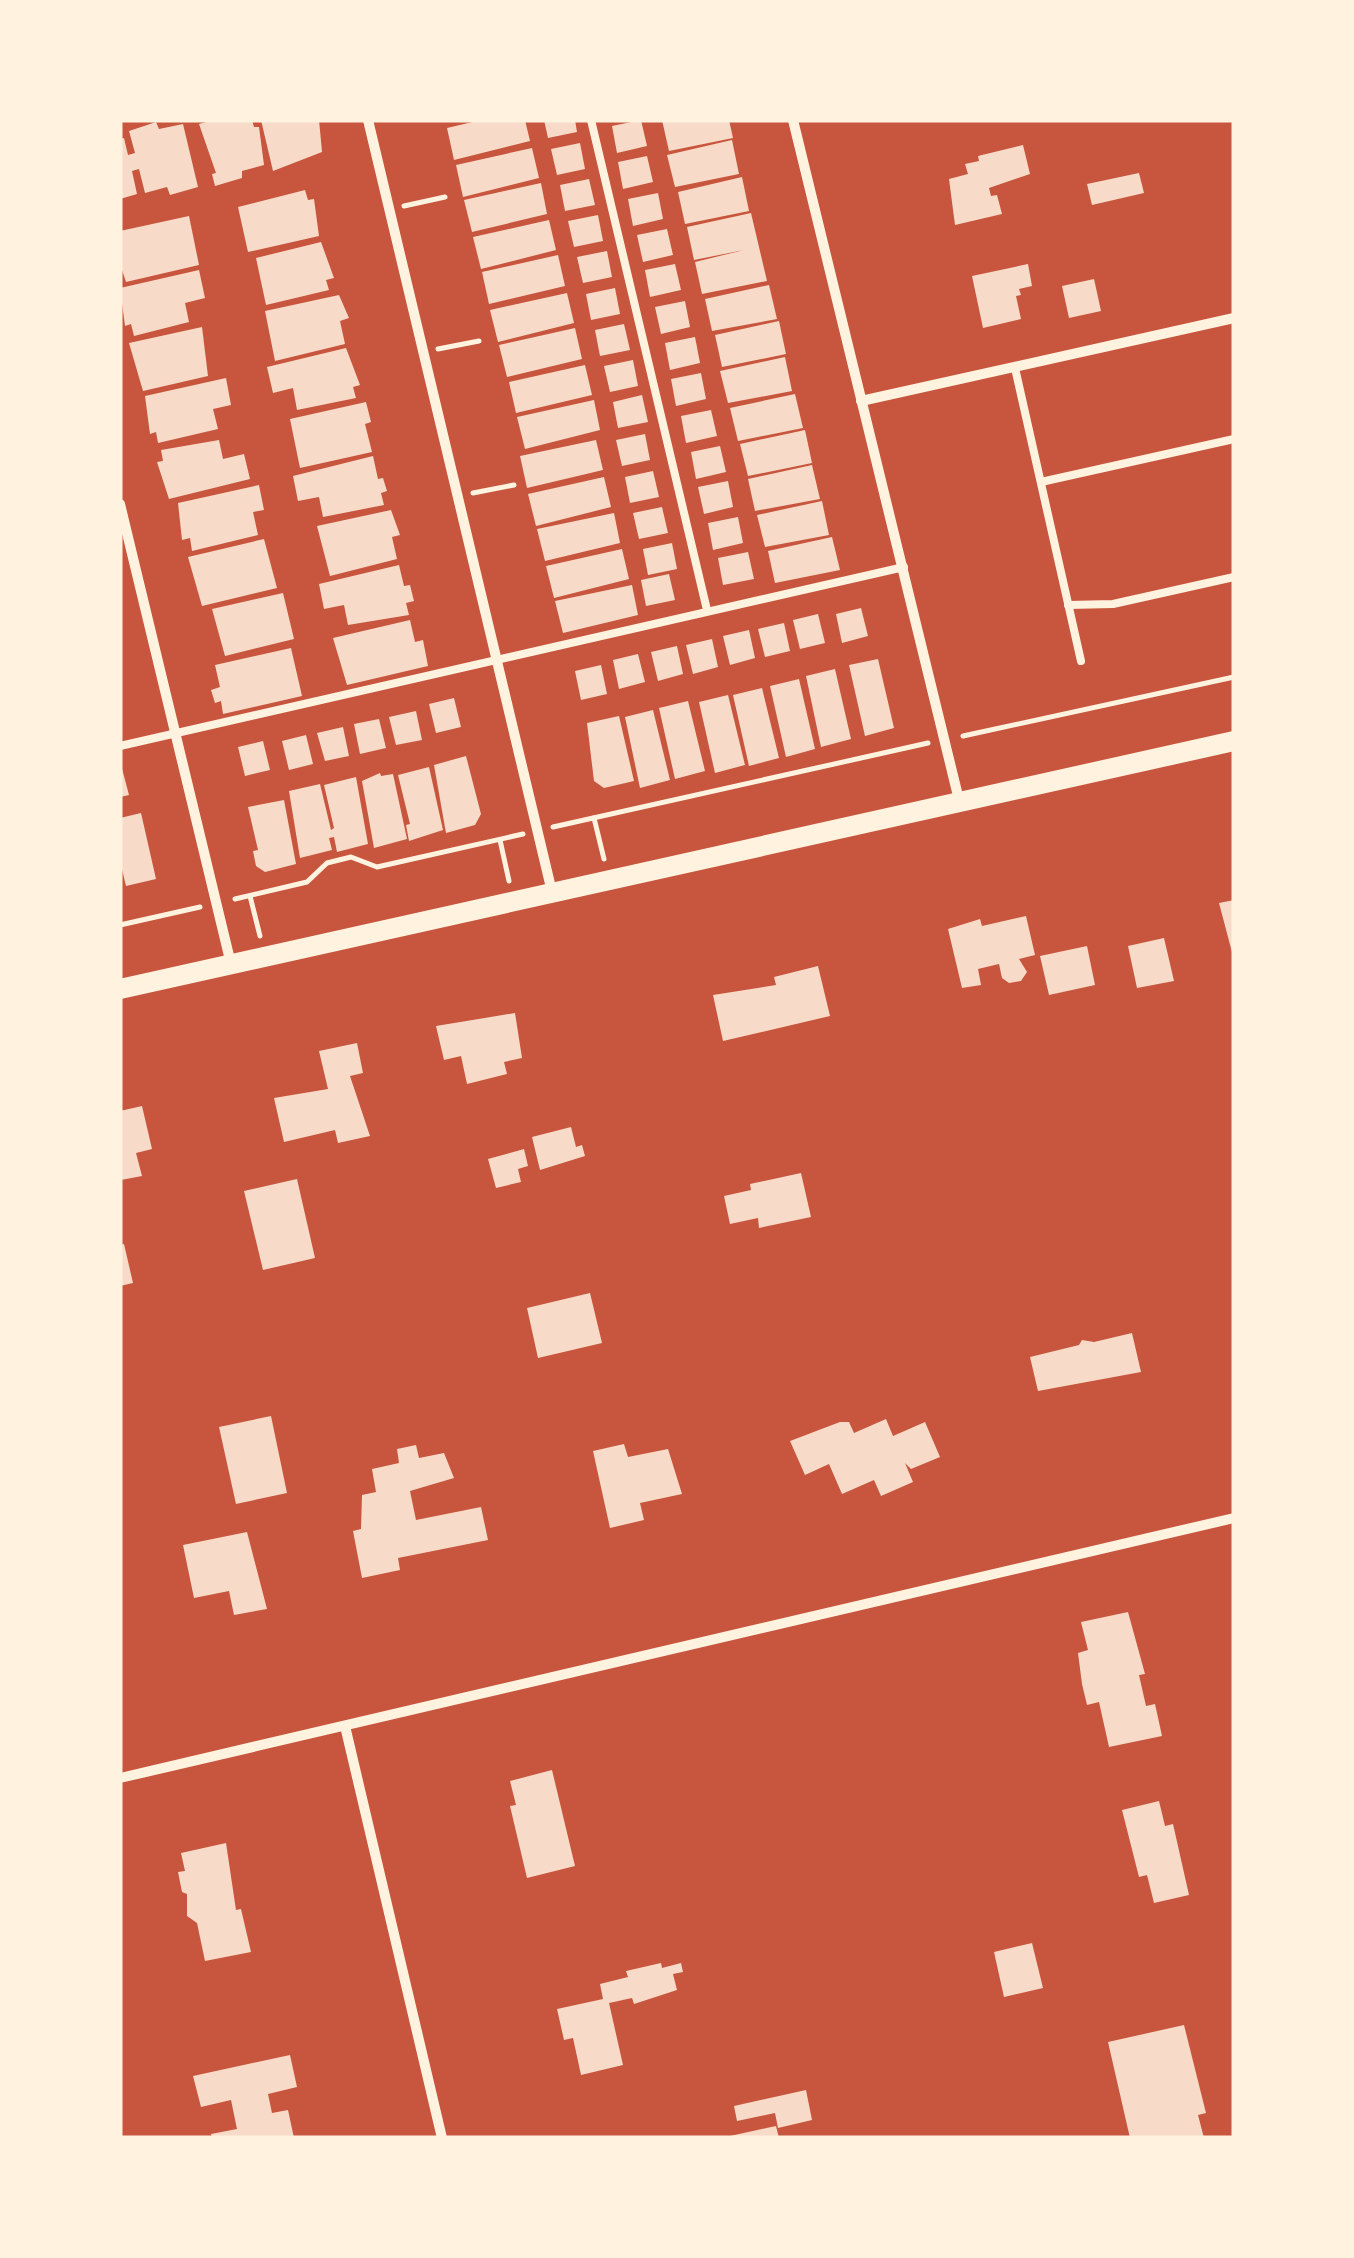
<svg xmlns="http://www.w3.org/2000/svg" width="1354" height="2258" font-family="'Playfair Display',serif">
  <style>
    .building { fill: #f7dbc8 }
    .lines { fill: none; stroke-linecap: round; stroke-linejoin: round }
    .path { stroke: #fff3e0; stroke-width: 5 }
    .service { stroke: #fff3e0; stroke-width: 8 }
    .minor { stroke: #fff3e0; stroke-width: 10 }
    .secondary { stroke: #fff3e0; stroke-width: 20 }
  </style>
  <rect width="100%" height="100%" fill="#c8553d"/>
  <!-- building -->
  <g class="building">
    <path d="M214 120H252L254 127H259L264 165 242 171V178L215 186 212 174 216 173 199 124Z"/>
    <path d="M261 120H319L322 152 273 171Z"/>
    <path d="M481 120H525L530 141 454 160 447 128Z"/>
    <path d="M544 120H575L577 132 548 138Z"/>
    <path d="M641 120 647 146 617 153 612 126Z"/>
    <path d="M662 120H729L733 138 669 151Z"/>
    <path d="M156 122 159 129 183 124 198 187 170 195 167 187 145 193 139 169 132 171 137 194 120 199V139L124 138 128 155 135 153 129 131Z"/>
    <path d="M732 140 739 174 675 187 667 155Z"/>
    <path d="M580 143 585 169 557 175 551 149Z"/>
    <path d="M1023 145 1030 174 989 188 991 196 997 195 1002 214 955 225 949 179 968 174 965 164 979 161 978 156Z"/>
    <path d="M532 148 539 178 463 197 456 165Z"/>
    <path d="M647 156 653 182 623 189 618 162Z"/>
    <path d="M1139 173 1144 193 1092 205 1087 184Z"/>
    <path d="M742 177 749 211 685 224 678 192Z"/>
    <path d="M589 179 595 205 565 211 560 185Z"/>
    <path d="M541 183 547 214 472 232 464 200Z"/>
    <path d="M305 190 308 200 314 199 319 236 248 252 238 207Z"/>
    <path d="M658 193 663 219 633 226 628 199Z"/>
    <path d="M751 213 767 281 702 294 695 262 744 250 694 260 687 227Z"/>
    <path d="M598 215 603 241 574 247 568 221Z"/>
    <path d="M189 216 199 265 126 282 120 264V231Z"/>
    <path d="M549 220 556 250 481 269 473 237Z"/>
    <path d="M667 229 673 255 643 262 637 235Z"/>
    <path d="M321 242 334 278 326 280 329 290 266 305 256 258Z"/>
    <path d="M607 251 612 277 583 283 577 257Z"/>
    <path d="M558 255 565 286 489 304 482 272Z"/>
    <path d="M675 264 681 290 650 297 645 270Z"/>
    <path d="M1028 264 1032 286 1019 289 1021 295 1016 296 1021 319 983 328 972 276Z"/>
    <path d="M199 270 205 298 185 303 189 322 134 336 131 324 125 326 120 288Z"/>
    <path d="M1094 279 1101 311 1069 318 1062 286Z"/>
    <path d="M769 285 777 319 712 331 705 299Z"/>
    <path d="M615 288 620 314 591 320 586 294Z"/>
    <path d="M567 293 574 323 498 342 490 310Z"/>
    <path d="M339 295 349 318 340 321 345 344 275 361 265 311Z"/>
    <path d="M685 301 690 327 661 334 655 307Z"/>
    <path d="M779 321 786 354 722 367 715 335Z"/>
    <path d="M624 324 630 350 600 356 595 330Z"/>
    <path d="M202 327 208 376 143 391 129 343Z"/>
    <path d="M575 328 582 359 507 377 499 345Z"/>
    <path d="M695 337 700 363 670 370 665 343Z"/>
    <path d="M346 348 360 385 353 387 356 398 297 410 293 388 273 393 267 367Z"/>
    <path d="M785 357 792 391 728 403 720 371Z"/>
    <path d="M633 360 638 386 610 392 604 366Z"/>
    <path d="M585 365 592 395 516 413 509 382Z"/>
    <path d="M701 373 706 399 676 406 671 379Z"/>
    <path d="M226 378 231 405 213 409 218 429 158 443 156 432 150 434 145 396Z"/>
    <path d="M795 394 803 428 738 441 730 408Z"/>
    <path d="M642 395 648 422 618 428 613 402Z"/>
    <path d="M594 400 600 430 525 449 517 417Z"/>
    <path d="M366 402 371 422 365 424 372 452 300 468 290 419Z"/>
    <path d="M711 410 717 436 686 443 681 416Z"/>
    <path d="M805 430 812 463 748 476 740 444Z"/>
    <path d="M645 434 650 460 622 466 616 440Z"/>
    <path d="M219 440 223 459 244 454 250 479 169 499 157 462 163 461 161 450Z"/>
    <path d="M596 440 603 470 527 488 520 456Z"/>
    <path d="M720 446 726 472 696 479 691 452Z"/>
    <path d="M373 456 378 479 383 478 387 491 381 493 384 505 323 517 319 497 298 501 293 476Z"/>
    <path d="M812 465 820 499 755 511 748 479Z"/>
    <path d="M653 471 659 497 630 503 625 477Z"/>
    <path d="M604 477 611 507 536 526 528 494Z"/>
    <path d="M728 481 733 507 704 514 698 487Z"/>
    <path d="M259 485 264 510 253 512 258 535 192 551 190 538 182 540 178 503Z"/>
    <path d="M822 501 829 535 765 547 757 515Z"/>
    <path d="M662 507 668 533 639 539 633 513Z"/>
    <path d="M391 510 400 535 392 537 397 559 330 576 317 526Z"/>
    <path d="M614 513 620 543 545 561 537 529Z"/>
    <path d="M738 517 743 543 713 550 708 523Z"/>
    <path d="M832 537 840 570 775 583 768 551Z"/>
    <path d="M264 539 277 588 202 606 188 557Z"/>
    <path d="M672 543 677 569 648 575 643 549Z"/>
    <path d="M622 549 629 579 554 598 546 566Z"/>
    <path d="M748 552 754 579 723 585 718 558Z"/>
    <path d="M399 565 404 586 410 585 414 601 406 603 409 615 348 625 344 605 324 609 319 584Z"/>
    <path d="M669 574 675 600 646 606 641 580Z"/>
    <path d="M632 585 638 615 563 633 555 601Z"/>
    <path d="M283 593 294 639 225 656 212 609Z"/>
    <path d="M861 608 868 636 842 643 836 614Z"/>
    <path d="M818 614 825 643 800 649 793 620Z"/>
    <path d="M410 620 415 642 423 640 428 666 347 685 333 638Z"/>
    <path d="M784 623 790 651 765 657 758 629Z"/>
    <path d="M749 630 755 658 730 665 723 636Z"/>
    <path d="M712 639 718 667 693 674 686 645Z"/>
    <path d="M677 646 683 674 658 681 651 652Z"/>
    <path d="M291 648 302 696 223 714 221 701 215 703 211 690 220 687 215 665Z"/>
    <path d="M638 654 645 682 619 689 613 660Z"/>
    <path d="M878 659 894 728 865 736 849 665Z"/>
    <path d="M601 665 607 694 581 700 575 671Z"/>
    <path d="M835 669 851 739 821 747 806 676Z"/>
    <path d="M799 679 815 749 786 757 770 686Z"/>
    <path d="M762 688 779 758 749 766 733 695Z"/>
    <path d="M728 695 745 765 715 773 699 702Z"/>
    <path d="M454 698 461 727 436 733 429 704Z"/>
    <path d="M688 701 705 771 675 779 659 708Z"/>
    <path d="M653 710 670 780 640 788 625 717Z"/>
    <path d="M416 711 422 740 396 745 389 717Z"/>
    <path d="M619 716 634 781 604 788 594 781 587 723Z"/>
    <path d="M379 719 386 748 360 754 354 724Z"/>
    <path d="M343 727 349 756 325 761 317 733Z"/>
    <path d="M306 735 313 764 289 770 282 741Z"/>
    <path d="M263 741 270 770 245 776 238 747Z"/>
    <path d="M466 756 481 814 475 825 446 833 434 765Z"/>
    <path d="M120 761 129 795 120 797Z"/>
    <path d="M429 767 443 830 409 841 406 825 410 824 398 775Z"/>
    <path d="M380 773 381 776 393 774 407 839 374 848 362 781Z"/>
    <path d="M356 777 368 844 337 852 334 837 329 838 332 850 300 858 289 791 320 784 331 830 334 828 324 785Z"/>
    <path d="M284 800 296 864 265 872 256 866 253 851 258 850 248 807Z"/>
    <path d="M141 813 156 879 126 886 120 861V818Z"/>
    <path d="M1234 900V956H1233L1219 903Z"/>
    <path d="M1026 916 1035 955 1019 959 1027 972 1021 981 1009 983 1002 978 999 964 978 969 981 985 962 988 948 929 980 919 982 926Z"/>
    <path d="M1164 938 1174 981 1137 988 1128 946Z"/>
    <path d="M1087 946 1095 985 1049 995 1040 956Z"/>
    <path d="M818 966 830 1016 723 1041 713 995 776 985 774 977Z"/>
    <path d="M515 1013 522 1058 504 1062 507 1074 467 1084 461 1056 444 1060 436 1026Z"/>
    <path d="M357 1043 363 1073 350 1076 370 1136 338 1143 335 1130 284 1142 274 1098 328 1089 319 1051Z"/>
    <path d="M142 1106 152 1149 136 1153 142 1176 121 1180 120 1111Z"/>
    <path d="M571 1127 576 1147 582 1145 585 1156 540 1170 532 1137Z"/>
    <path d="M524 1149 528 1166 518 1169 521 1182 496 1188 488 1159Z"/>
    <path d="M801 1173 811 1217 759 1228 758 1218 730 1224 724 1196 751 1190 750 1184Z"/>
    <path d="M297 1179 315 1258 263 1270 244 1191Z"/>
    <path d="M124 1244 133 1283 120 1286V1245Z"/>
    <path d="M590 1293 602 1343 538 1358 527 1308Z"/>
    <path d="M1132 1333 1141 1372 1038 1391 1030 1357 1079 1345 1082 1340 1094 1342Z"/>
    <path d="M271 1416 287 1493 236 1504 219 1427Z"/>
    <path d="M886 1419 893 1436 925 1422 940 1457 911 1469 905 1463 913 1482 881 1496 874 1480 842 1494 829 1464 805 1475 790 1441 840 1422H849L854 1433Z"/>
    <path d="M624 1444 628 1457 668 1449 682 1494 640 1503 644 1520 610 1528 593 1451Z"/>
    <path d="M416 1445 419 1458 444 1453 454 1478 410 1491 416 1520 481 1507 488 1540 398 1558 400 1570 362 1578 353 1531 361 1529 362 1495 376 1492 372 1469 399 1463 397 1449Z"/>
    <path d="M247 1532 267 1609 234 1615 229 1591 194 1598 183 1545Z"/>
    <path d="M1128 1612 1145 1674 1139 1675 1146 1706 1155 1704 1162 1736 1109 1747 1099 1702 1087 1705 1082 1684 1078 1653 1088 1650 1081 1622Z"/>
    <path d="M552 1770 575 1866 527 1878 510 1806 516 1805 510 1781Z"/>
    <path d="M1159 1801 1165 1826 1173 1824 1189 1895 1154 1903 1147 1875 1139 1877 1122 1810Z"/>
    <path d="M226 1843 236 1910 241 1909 251 1952 205 1961 197 1923 187 1916V1894L182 1892 178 1872 185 1871 181 1853Z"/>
    <path d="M1032 1943 1043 1988 1004 1997 994 1952Z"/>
    <path d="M661 1963 662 1968 681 1963 683 1972 673 1974 677 1990 634 2004 632 1998 609 2003 623 2065 581 2075 573 2038 564 2040 557 2009 603 1999 600 1984 628 1977 626 1971Z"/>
    <path d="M1184 2025 1206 2113 1198 2115 1204 2138H1130L1108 2042Z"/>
    <path d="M290 2055 297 2087 268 2094 272 2113 288 2110 294 2138H212L211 2134 237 2129 231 2100 201 2107 193 2076Z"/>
    <path d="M806 2090 812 2120 778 2128 775 2113 737 2121 734 2106Z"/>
    <path d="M776 2126 779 2138H730V2136Z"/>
  </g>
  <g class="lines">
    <!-- path -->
    <g class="path">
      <path d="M404 206 445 197"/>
      <path d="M438 349 479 341"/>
      <path d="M473 493 514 485"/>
      <path d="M963 736 1234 677"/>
      <path d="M594 818 604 859"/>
      <path d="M553 827 928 743"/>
      <path d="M500 840 509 881"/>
      <path d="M250 896 260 936"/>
      <path d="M235 899 307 882 327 863 351 857 377 867 523 834"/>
      <path d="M120 925 200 907"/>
    </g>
    <!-- service -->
    <g class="service">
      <path d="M591 120 707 610"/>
      <path d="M1015 368 1081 661"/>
      <path d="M1041 482 1234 439"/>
      <path d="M1068 605 1113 604 1234 577"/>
      <path d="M120 746 904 567"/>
    </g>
    <!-- minor -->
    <g class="minor">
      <path d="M368 120 552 892"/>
      <path d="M793 120 959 800"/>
      <path d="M861 401 1234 318"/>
      <path d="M120 504 231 964"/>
      <path d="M345 1726 442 2138"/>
      <path d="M120 1778 1234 1518"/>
    </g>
    <!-- secondary -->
    <path class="secondary" d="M120 989 1234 741"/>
  </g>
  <!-- border -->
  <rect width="1354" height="2258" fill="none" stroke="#fff3e0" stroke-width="245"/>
</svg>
